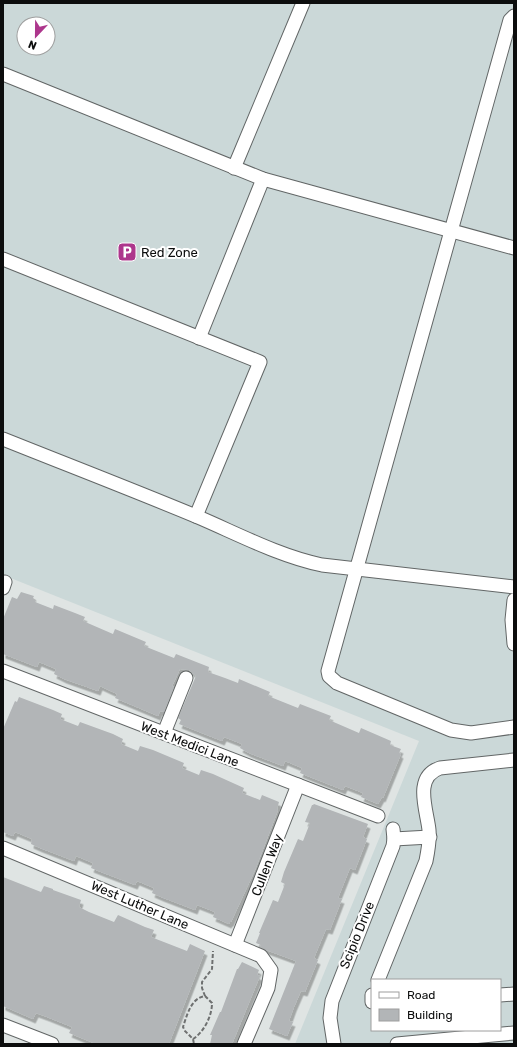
<svg xmlns="http://www.w3.org/2000/svg" width="517" height="1047" font-family="Rubik,sans-serif">
  <style>
    .built { fill: #cbd8d8; fill-rule: evenodd }
    .building { fill: #b2b5b7; filter: url(#shadow) }
    .lines { fill: none; stroke-linecap: round; stroke-linejoin: round }
    .minor-casing { stroke: #626666; stroke-width: 15 }
    .path { stroke: #6e7070; stroke-width: 2; stroke-dasharray: 4 2; stroke-linecap: butt }
    .minor { stroke: #fff; stroke-width: 13 }
    .labels { text-anchor: middle; dominant-baseline: central; stroke-width: 4; stroke-linejoin: round; paint-order: stroke }
    .poi-label { font-size: 13px; fill: #0c0d0d; stroke: #fff; text-anchor: start }
    .street-label { font-size: 13px; fill: #0c0d0d; stroke: #fff }
  </style>
  <defs>
    <filter id="shadow"><feDropShadow dx="2.5" dy="4.5" stdDeviation="0" flood-color="#0004"/></filter>
  </defs>
  <rect width="100%" height="100%" fill="#dfe4e3"/>
  <!-- built -->
  <path class="built" d="M3 3H514V1044H295L419 741 3 575ZM24 24H48V48H24ZM372 980H500V1030H372Z"/>
  <!-- building -->
  <g class="building">
    <path d="M21 592 34 596 33 598 36 600 35 602 53 609 54 605 75 613 85 617 83 621 113 634 115 629 146 642 144 646 174 658 176 654 209 667 208 672 225 678 238 683 239 679 270 692 268 696 298 708 300 704 331 716 329 720 359 733 361 728 391 741 390 745 401 749 399 753 401 754 383 798 382 797 378 804 361 797 363 793 345 786 343 790 310 777 300 773 302 768 285 761 283 766 249 753 240 748 242 744 224 737 222 741 179 724 181 720 178 718 196 676 189 670 180 669 172 686 174 687 164 712 160 711 158 716 115 698 117 694 100 686 98 691 64 679 54 674 56 669 39 662 37 667 3 654V619L12 597 17 599Z"/>
    <path d="M19 697 53 710 62 714 60 719 78 726 80 722 113 734 123 739 121 744 138 751 140 746 153 750 184 763 182 768 199 775 201 770 213 774 244 788 242 793 260 800 262 795 279 802 277 809 278 810 255 870 231 922H230L229 924 213 917 215 912 197 905 195 910 161 897 152 893 154 888 137 881 135 885 101 872 91 868 93 863 76 856 74 861 40 848 31 844 32 839 15 832 13 836 3 832V729L15 701 17 702Z"/>
    <path d="M314 804 368 824 363 837 367 839 355 870 350 868 338 898 342 899 330 930 326 929 314 958 318 960 305 992 301 991 294 1007 289 1021 293 1022 287 1036 269 1029 296 961 266 950 260 947 261 945 256 943 260 933H259L273 900 278 902 285 884 281 882 284 872 298 839 303 841 310 823 305 822 312 805H313Z"/>
    <path d="M3 877 41 892 44 886 53 889V890L81 900 79 907 89 912 114 922 118 915 145 927 154 930 151 937 187 951 190 944 205 951 169 1044H96L69 1033 72 1027 47 1017 36 1013 33 1019 3 1006Z"/>
    <path d="M242 962 259 970 257 975 260 976 232 1044H210L212 1035H210L220 1012H221L237 969H238Z"/>
  </g>
  <g class="lines">
    <defs>
      <g id="minor">
        <path d="M514 16 510 20 328 671 329 676 337 683 451 730 471 733 514 727"/>
        <path d="M3 74 263 179 514 248"/>
        <path d="M234 168 303 3"/>
        <path d="M3 259 260 362 196 516"/>
        <path d="M199 338 263 179"/>
        <path d="M3 439C68 465 133 490 198 517 238 534 279 556 322 565L514 587"/>
        <path d="M3 588 5 582"/>
        <path d="M514 600 512 620 514 644"/>
        <path d="M3 671 378 816"/>
        <path d="M164 733 186 678"/>
        <path d="M394 839 430 837"/>
        <path d="M3 848 261 956 271 970 268 988 244 1044"/>
        <path d="M235 945 298 785"/>
        <path d="M378 980 426 861C428 851 430 841 429 830 427 810 413 777 440 768L514 760"/>
        <path d="M372 995V1002"/>
        <path d="M500 995 514 994"/>
        <path d="M3 1025 52 1044"/>
        <path d="M334 1044 330 1018 332 1001 393 846 394 839 393 829"/>
        <path d="M397 1044 514 1033"/>
      </g>
    </defs>
    <!-- minor casing -->
    <use href="#minor" class="minor-casing"/>
    <!-- path -->
    <g class="path">
      <path d="M205 996 202 988V982L212 969 213 951"/>
      <path d="M193 1039C204 1032 212 1016 212 1003L205 996C191 998 187 1015 183 1027L185 1031 193 1039 194 1044"/>
    </g>
    <!-- minor -->
    <use href="#minor" class="minor"/>
  </g>
  <!-- icons -->
  <defs>
    <symbol id="parking-square" viewBox="-11 -11 22 22"><rect x="-9" y="-9" width="18" height="18" rx="4" fill="#ad368c" stroke="#fff"/><path d="M-3.5-5.5H1a3.5 3.5 0 0 1 0 7H-1V5.5H-3.5ZM-1-3.4V-.6H.8a1.4 1.4 0 0 0 0-2.8Z" fill="#fff"/></symbol>
  </defs>
  <g fill-rule="evenodd">
    <use href="#parking-square" x="116" y="241" width="22" height="22"/>
  </g>
  <g class="labels">
    <!-- poi labels -->
    <g class="poi-label">
      <text x="141" y="252">Red Zone</text>
    </g>
    <!-- street labels -->
    <g class="street-label">
      <text transform="translate(190 744) rotate(21)">West Medici Lane</text>
      <text transform="translate(267 865) rotate(-69)">Cullen Way</text>
      <text transform="translate(140 905) rotate(23)">West Luther Lane</text>
      <text transform="translate(357 935) rotate(-68)">Scipio Drive</text>
    </g>
  </g>
  <!-- border -->
  <rect width="517" height="1047" fill="none" stroke="#0c0d0d" stroke-width="8"/>
  <!-- legend -->
  <rect x="371" y="979" width="130" height="52" fill="#ffffff" stroke="#9e9e9e"/>
  <rect x="379" y="992" width="20" height="6" fill="#ffffff" stroke="#9e9e9e"/>
  <text x="407" y="999" font-size="12" fill="#0c0d0d">Road</text>
  <rect x="379" y="1009" width="20" height="12" fill="#b2b5b7" stroke="#9e9e9e"/>
  <text x="407" y="1019" font-size="12" fill="#0c0d0d">Building</text>
  <!-- north arrow -->
  <g transform="translate(36 36) rotate(202)"><circle r="19" fill="#ffffff" stroke="#9e9e9e"/>
  <path d="M0-3L7 15L0 10L-7 15Z" fill="#ad368c"/>
  <text y="-6" font-size="11" font-weight="bold" text-anchor="middle" fill="#0c0d0d">N</text>
  </g>
</svg>
